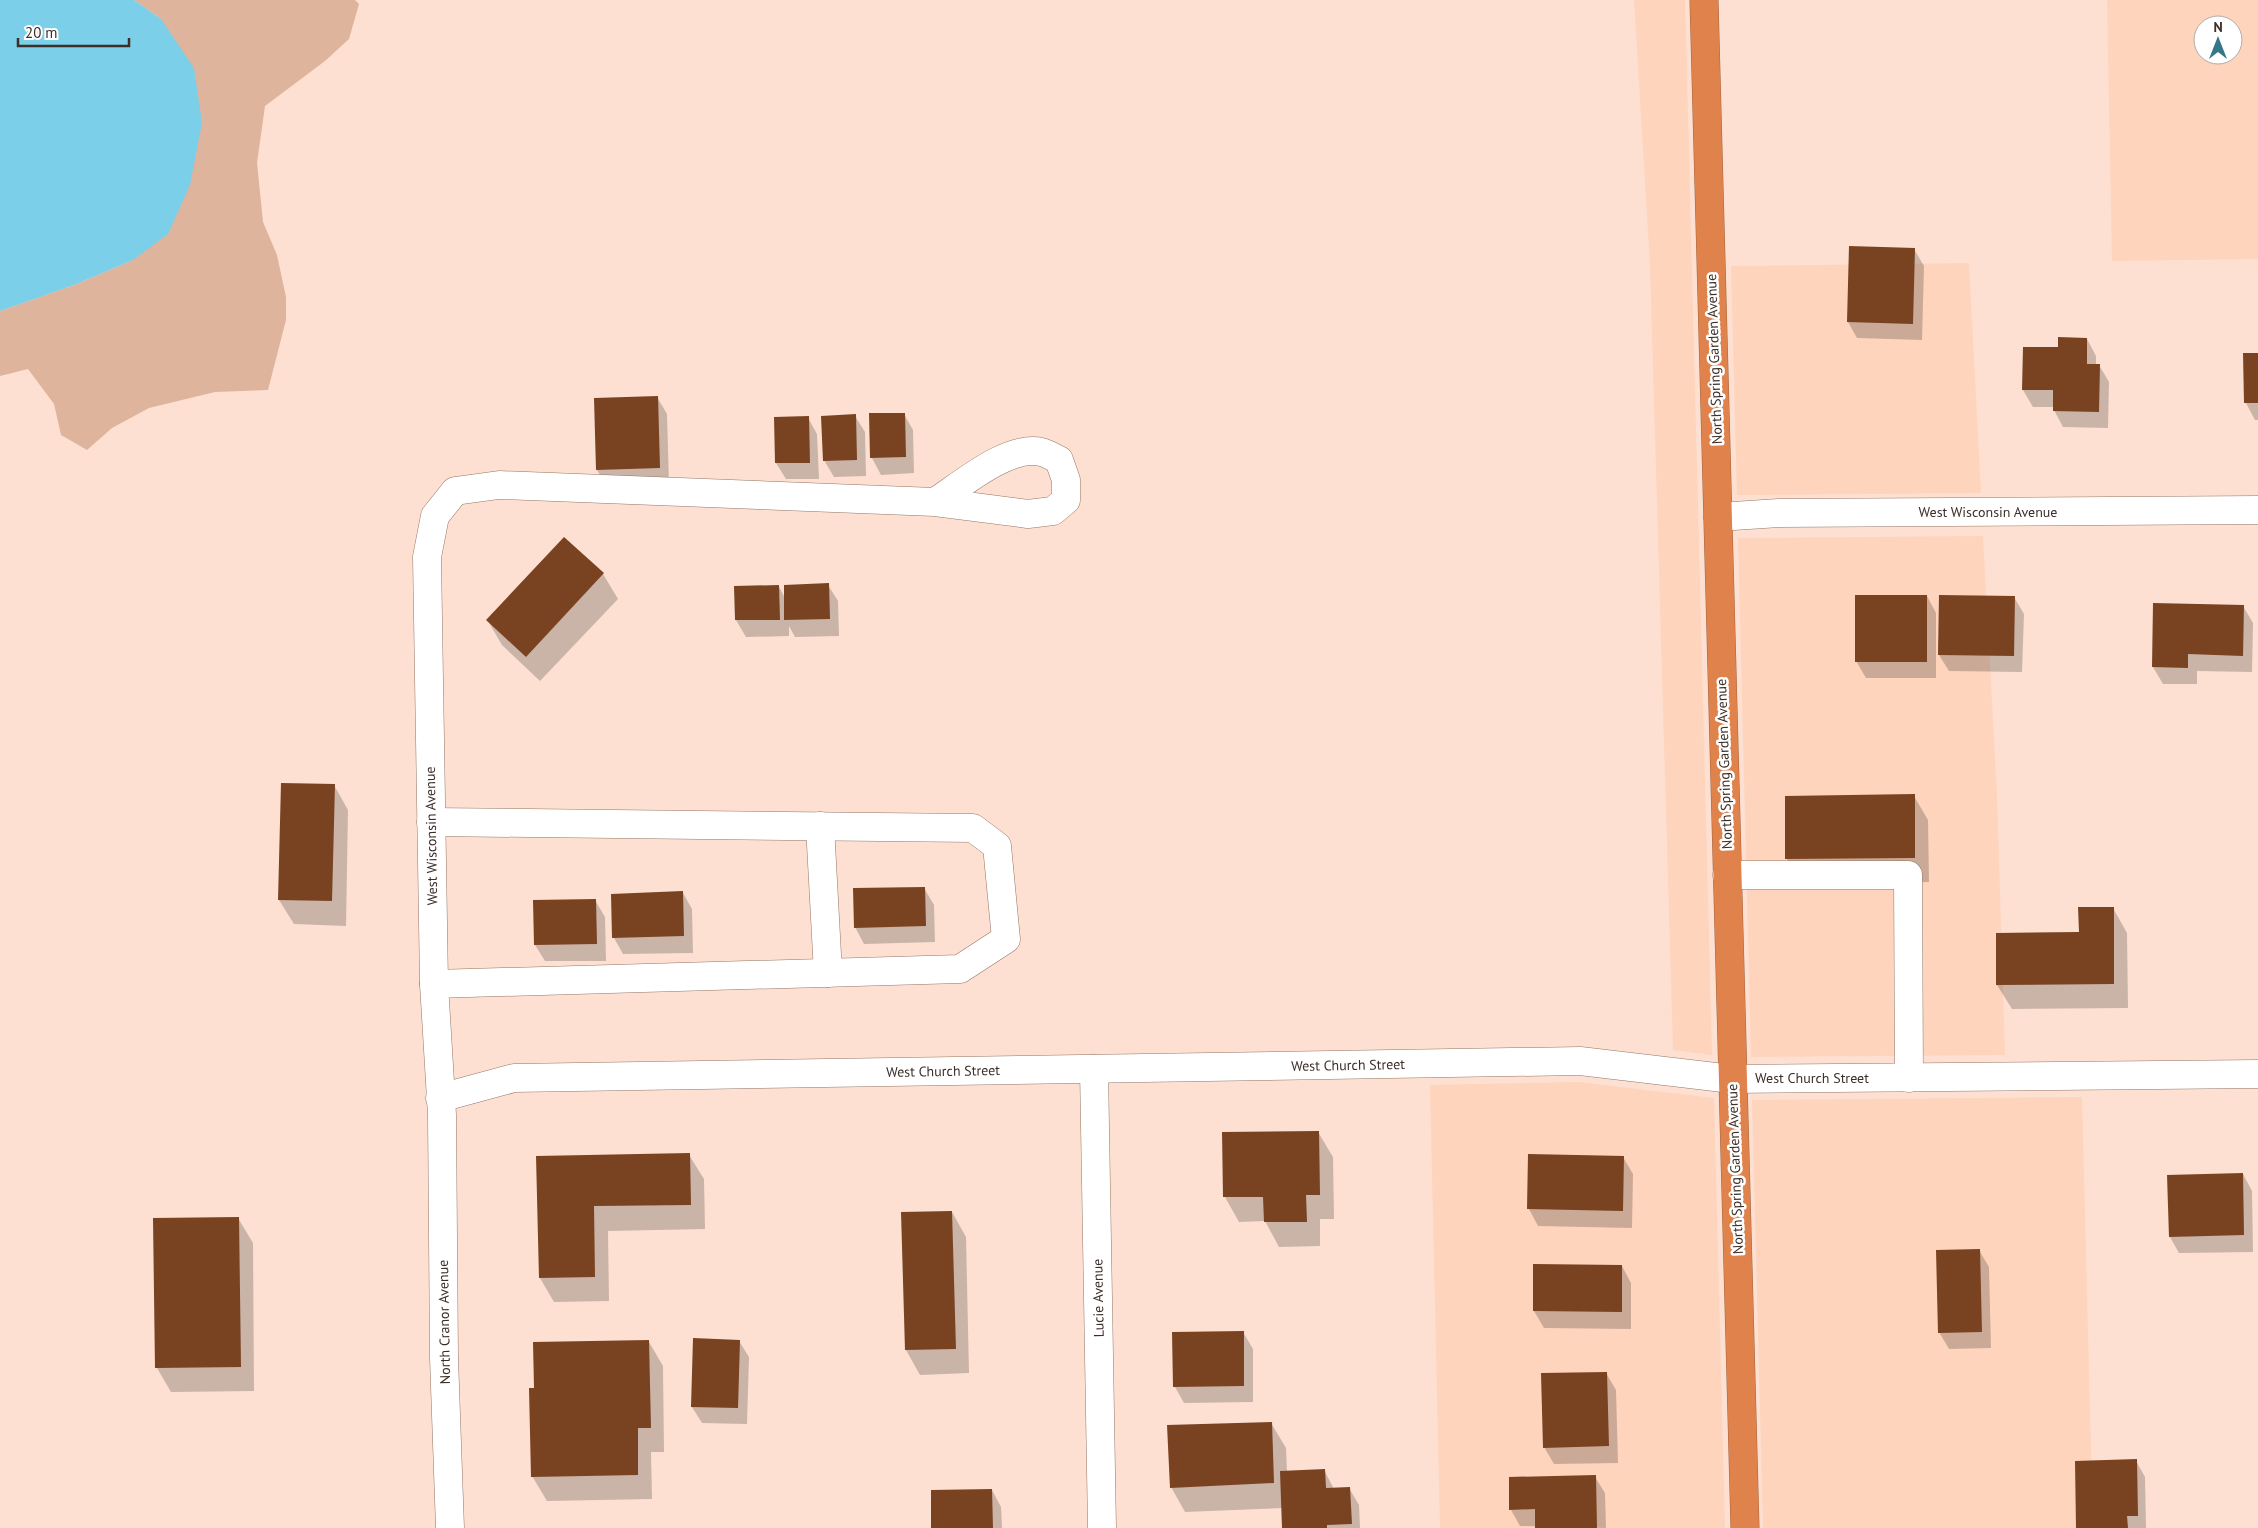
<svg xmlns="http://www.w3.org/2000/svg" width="2258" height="1528" font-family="'PT Sans',sans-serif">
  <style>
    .built { fill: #fed4bd; fill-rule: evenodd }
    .green { fill: #deb49d }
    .water { fill: #7bcfe8 }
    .shadow { fill: #0003 }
    .building { fill: #794221 }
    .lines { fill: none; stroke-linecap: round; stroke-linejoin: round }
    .minor-casing { stroke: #967665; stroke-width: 29 }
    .highway-casing { stroke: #a6653f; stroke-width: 29 }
    .minor { stroke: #fff; stroke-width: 28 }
    .highway { stroke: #df824b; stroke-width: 28 }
    .labels { text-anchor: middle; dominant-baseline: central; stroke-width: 5; stroke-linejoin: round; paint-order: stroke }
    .street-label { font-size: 14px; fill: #3d2f28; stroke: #fff }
  </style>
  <rect width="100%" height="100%" fill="#fde0d1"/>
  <!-- built -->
  <g class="built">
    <path d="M1634 0H1685L1712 1055 1673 1050 1650 266Z"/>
    <path d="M2107 0H2258V259L2112 261ZM2203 25H2233V55H2203Z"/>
    <path d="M1969 263 1981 493 1737 495 1731 266Z"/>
    <path d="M1983 536 1997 794 2005 1055 1751 1057 1738 538Z"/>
    <path d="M1579 1082 1714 1098 1725 1528H1440L1430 1085Z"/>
    <path d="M2082 1097 2093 1528H1763L1752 1100Z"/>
  </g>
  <!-- green -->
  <path class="green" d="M134 0H355L359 4 349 39 325 61 265 106 257 163 263 222 277 255 286 297V320L268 390 215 392 149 408 112 428 87 450 61 435 54 404 28 369 0 376V311L74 285 133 260 161 19Z"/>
  <!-- water -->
  <path class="water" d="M0 0H134L161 19 194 68 202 123 190 185 168 234 133 260 74 285 0 311Z"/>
  <!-- shadow -->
  <g class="shadow">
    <path d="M1914 249 1924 266 1922 340 1857 338 1848 322Z"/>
    <path d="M2087 339 2096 356V365H2099L2109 382 2108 428 2063 427 2054 410V407H2033L2023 390 2024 348 2059 349Z"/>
    <path d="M2244 354H2258V420H2255L2246 403Z"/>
    <path d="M657 397 667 414 669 484 607 486 597 470Z"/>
    <path d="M904 414 913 430 914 473 881 475 872 458Z"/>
    <path d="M855 416 865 432 866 476 834 477 824 460Z"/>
    <path d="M808 418 817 434 819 479H786L776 463Z"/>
    <path d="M564 538 603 574 618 599 540 681 502 645 488 621Z"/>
    <path d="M828 585 838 601 839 636 795 637 789 626V636L746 637 736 620V587H779L785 598Z"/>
    <path d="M1927 596 1936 613V678H1866L1856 661Z"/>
    <path d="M2014 597 2024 614 2022 672 1949 671 1939 655Z"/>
    <path d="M2155 604 2243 606 2253 623 2252 672 2197 671V684H2163L2153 667Z"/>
    <path d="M334 785 348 810 346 926 294 924 279 900Z"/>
    <path d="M1914 796 1928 820 1929 882 1801 884 1787 859Z"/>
    <path d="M924 888 934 905 935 942 864 944 855 927Z"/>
    <path d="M683 893 692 909 693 953 623 954 614 938Z"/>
    <path d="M595 900 605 917 606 961H545L535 945Z"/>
    <path d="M2113 908 2127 933 2128 1008 2012 1009 1997 985 2080 933Z"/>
    <path d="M1318 1132 1333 1157 1334 1219H1320V1246L1279 1247 1265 1221 1239 1222 1225 1197Z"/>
    <path d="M689 1155 704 1179 705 1229 608 1231 609 1301 554 1302 540 1278 537 1158Z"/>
    <path d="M1530 1155 1623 1157 1633 1174 1632 1228 1538 1226 1529 1209Z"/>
    <path d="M2243 1174 2252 1191 2253 1252 2179 1253 2170 1237Z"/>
    <path d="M952 1212 966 1237 969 1373 920 1375 906 1350Z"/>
    <path d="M238 1218 253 1243 254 1391 171 1392 157 1368Z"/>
    <path d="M1979 1250 1989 1267 1991 1348 1949 1349 1939 1332Z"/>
    <path d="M1622 1266 1631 1283V1329L1544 1328 1534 1311Z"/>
    <path d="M1243 1332 1253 1349V1402L1184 1403 1175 1387Z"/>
    <path d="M739 1341 749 1357 747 1424 702 1423 692 1407Z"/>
    <path d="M649 1342 663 1366 664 1452H651L652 1499 547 1501 532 1476Z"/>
    <path d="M1606 1373 1616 1390 1618 1463 1554 1464 1544 1447Z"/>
    <path d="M1271 1423 1286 1448 1287 1472 1324 1470 1334 1489 1349 1488 1359 1505 1360 1528H1284L1283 1508 1185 1512 1171 1487Z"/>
    <path d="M2136 1461 2145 1477 2146 1528H2077Z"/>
    <path d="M1595 1477 1605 1493 1606 1528 1520 1526 1511 1510Z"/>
    <path d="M992 1490 1001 1507 1002 1528H933Z"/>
  </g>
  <!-- building -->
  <g class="building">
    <path d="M1849 246 1915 248 1913 324 1847 322Z"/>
    <path d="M2058 337 2087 338V364H2100L2099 412 2053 411V390H2022L2023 347H2058Z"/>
    <path d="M2243 353H2258V403H2244Z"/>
    <path d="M658 396 660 468 596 470 594 398Z"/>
    <path d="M869 413H905L906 457 870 458Z"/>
    <path d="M856 414 857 460 823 461 821 416Z"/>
    <path d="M809 416 810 463H775L774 417Z"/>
    <path d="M564 537 604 573 526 657 486 620Z"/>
    <path d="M829 583 830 619 784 620V585Z"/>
    <path d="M779 585 780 620H735L734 586Z"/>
    <rect x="1855" y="595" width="72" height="67"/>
    <path d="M1939 595 2015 596 2014 656 1938 655Z"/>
    <path d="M2153 603 2244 605 2243 656 2188 654V668L2152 667Z"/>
    <path d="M281 783 335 784 332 901 278 900Z"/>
    <path d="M1915 794V858L1785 859V796Z"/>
    <path d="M925 887 926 926 854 928 853 888Z"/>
    <path d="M683 891 684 936 612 938 611 894Z"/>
    <path d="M596 899 597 944 534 945 533 900Z"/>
    <path d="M2078 907H2114V984L1996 985V933L2079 932Z"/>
    <path d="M1319 1131 1320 1195H1306L1307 1222H1264L1263 1197H1223L1222 1132Z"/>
    <path d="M690 1153 691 1205 594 1206 595 1277 539 1278 536 1156Z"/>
    <path d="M1528 1154 1624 1156 1623 1211 1527 1209Z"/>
    <path d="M2243 1173 2244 1235 2169 1237 2167 1175Z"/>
    <path d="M952 1211 956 1349 905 1350 901 1212Z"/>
    <path d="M239 1217 241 1367 155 1368 153 1218Z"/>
    <path d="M1980 1249 1982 1332 1938 1333 1936 1250Z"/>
    <path d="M1533 1264 1622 1265V1312L1533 1311Z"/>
    <path d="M1244 1331V1386L1173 1387 1172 1332Z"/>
    <path d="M693 1338 740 1340 738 1408 691 1407Z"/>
    <path d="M649 1340 651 1428H638V1475L531 1477 529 1388H534L533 1342Z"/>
    <path d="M1607 1372 1609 1446 1543 1448 1541 1373Z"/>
    <path d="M1272 1422 1274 1483 1170 1488 1167 1425Z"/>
    <path d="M2137 1459 2138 1516H2127L2128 1528H2076L2075 1461Z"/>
    <path d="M1325 1469 1326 1488 1350 1487 1352 1524 1327 1525V1528H1282L1280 1471Z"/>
    <path d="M1596 1475 1597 1528H1535V1509L1509 1510V1477Z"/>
    <path d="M992 1489 993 1528H931V1490Z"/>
  </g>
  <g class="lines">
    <defs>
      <g id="minor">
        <path d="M1718 517 1779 513 2258 510"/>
        <path d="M431 822 973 828 997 846 1006 939 960 969 434 984"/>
        <path d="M820 826 828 973"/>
        <path d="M1727 875H1908L1909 1078"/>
        <path d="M1094 1069 1102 1528"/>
        <path d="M440 1098 514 1078 1580 1061 1732 1079 2258 1074"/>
        <path d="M450 1528 444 1358 442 1115 434 984 427 557 435 516 455 491 499 485 935 502C961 485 1009 444 1041 452 1047 453 1054 458 1059 460L1066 480V500L1053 511 1028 514 935 502"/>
      </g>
      <path id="highway" d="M1704 0 1745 1528"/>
    </defs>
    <!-- minor casing -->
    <use href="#minor" class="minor-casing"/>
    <!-- highway casing -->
    <use href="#highway" class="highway-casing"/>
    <!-- minor -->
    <use href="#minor" class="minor"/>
    <!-- highway -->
    <use href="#highway" class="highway"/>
  </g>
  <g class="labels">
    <!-- street labels -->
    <g class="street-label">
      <text transform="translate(1714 359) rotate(-92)">North Spring Garden Avenue</text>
      <text x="1988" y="512">West Wisconsin Avenue</text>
      <text transform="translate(1724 764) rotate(-92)">North Spring Garden Avenue</text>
      <text transform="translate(431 836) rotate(-91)">West Wisconsin Avenue</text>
      <text transform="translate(1348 1065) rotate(-1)">West Church Street</text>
      <text transform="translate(943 1071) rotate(-1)">West Church Street</text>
      <text x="1812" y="1078">West Church Street</text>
      <text transform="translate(1735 1169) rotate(-92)">North Spring Garden Avenue</text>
      <text transform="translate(1098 1298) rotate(-91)">Lucie Avenue</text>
      <text transform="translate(444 1322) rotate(-91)">North Cranor Avenue</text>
    </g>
  </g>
  <!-- north arrow -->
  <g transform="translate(2218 40)"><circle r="24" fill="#ffffff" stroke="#b1aca9"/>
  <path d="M0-4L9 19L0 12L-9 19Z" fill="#357689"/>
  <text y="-8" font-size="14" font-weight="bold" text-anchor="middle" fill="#3d2f28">N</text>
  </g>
  <!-- scale -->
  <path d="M18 38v8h111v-8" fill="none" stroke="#3d2f28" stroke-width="2.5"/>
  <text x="25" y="38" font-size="15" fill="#3d2f28" stroke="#ffffff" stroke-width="4" paint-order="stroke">20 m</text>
</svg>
